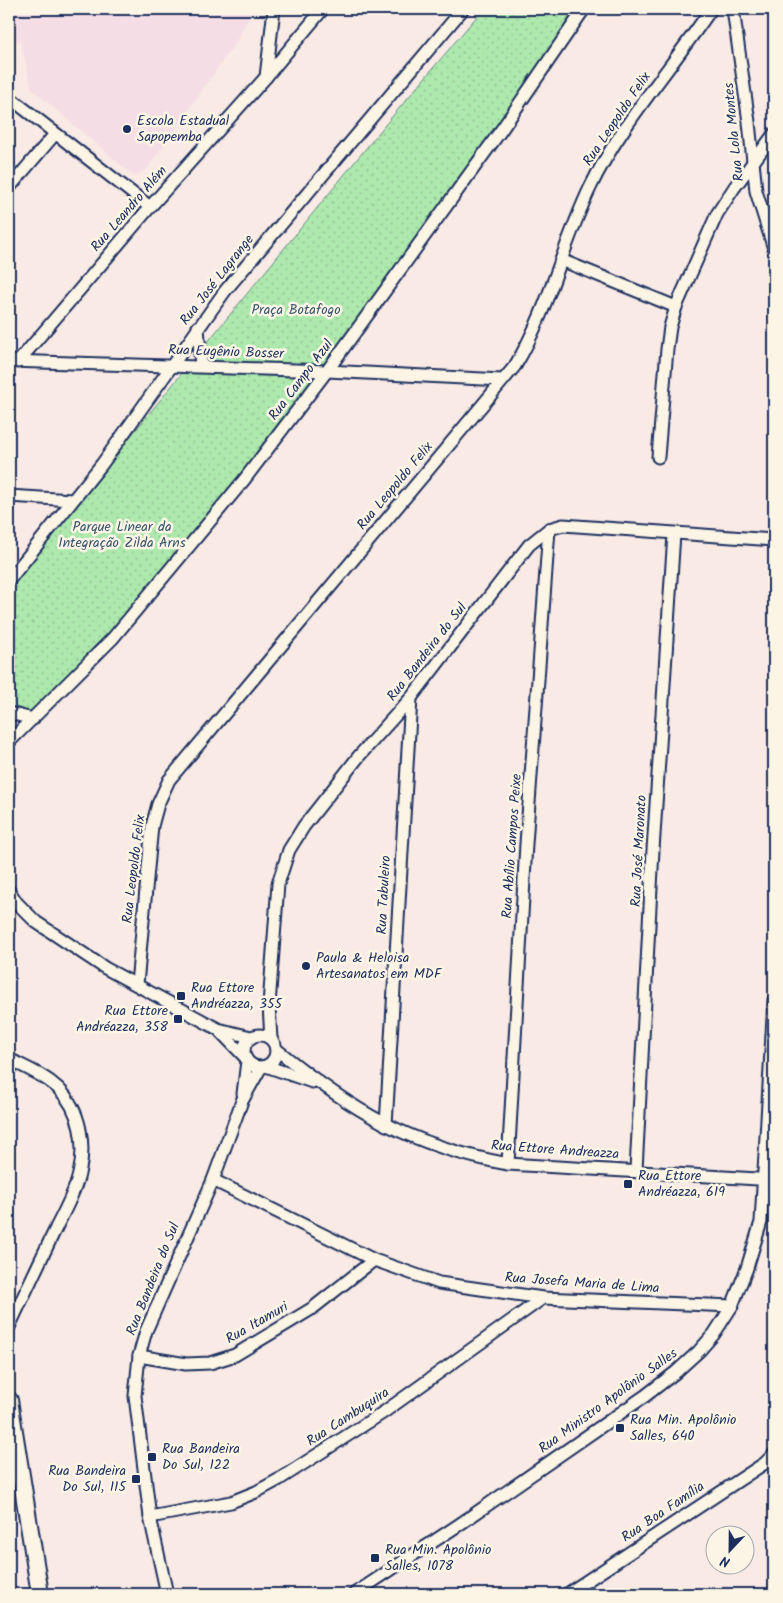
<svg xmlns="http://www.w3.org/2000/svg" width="783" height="1603" font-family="Kalam,sans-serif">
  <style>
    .built { fill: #f5dde5 }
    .grass { fill: url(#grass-dots); stroke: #648c86 }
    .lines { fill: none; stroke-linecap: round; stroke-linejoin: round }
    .stream { stroke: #5b94aa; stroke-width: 4.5 }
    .street-casing { stroke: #1b2f5e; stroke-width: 15 }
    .secondary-casing { stroke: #1b2f5e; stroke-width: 20 }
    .street { stroke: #fcf5e5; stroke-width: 11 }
    .secondary { stroke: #fcf5e5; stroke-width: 16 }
    .poi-dot { fill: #1b2f5e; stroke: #fcf5e5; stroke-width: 2 }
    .labels { text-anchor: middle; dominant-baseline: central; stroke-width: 5; stroke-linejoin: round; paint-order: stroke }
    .street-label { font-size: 14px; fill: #1b2f5e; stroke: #fcf5e5 }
    .poi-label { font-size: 14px; fill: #1b2f5e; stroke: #fcf5e5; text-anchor: start }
    .park-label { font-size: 14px; fill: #38546e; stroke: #fcf5e5 }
  </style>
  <defs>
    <pattern id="grass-dots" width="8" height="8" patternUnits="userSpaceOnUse" patternTransform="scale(1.25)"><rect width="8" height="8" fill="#ade8ad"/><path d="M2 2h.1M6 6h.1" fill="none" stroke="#94c797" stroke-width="1.8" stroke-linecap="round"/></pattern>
  </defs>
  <rect width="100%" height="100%" fill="#f9eae5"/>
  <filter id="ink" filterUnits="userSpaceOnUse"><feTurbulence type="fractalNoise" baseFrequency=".02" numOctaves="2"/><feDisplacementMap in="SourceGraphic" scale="10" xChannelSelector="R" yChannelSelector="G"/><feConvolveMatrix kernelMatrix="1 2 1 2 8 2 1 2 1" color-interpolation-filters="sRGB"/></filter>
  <g filter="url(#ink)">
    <!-- built -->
    <path class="built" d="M9 9H253L236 42 147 169 134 176 32 89 20 41 9 44Z"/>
    <!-- grass -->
    <path class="grass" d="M483 9H575L519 101 442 209 258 453 155 581 96 650 37 707 31 712 19 715 9 708V585L385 125Z"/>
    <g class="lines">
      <!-- stream -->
      <path class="stream" d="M9 1573 12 1594"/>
      <defs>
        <g id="street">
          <path d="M733 9 749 122 756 191 774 249"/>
          <path d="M266 77 274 9"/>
          <path d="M9 97 150 207"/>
          <path d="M9 188 55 134"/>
          <path d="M561 260 676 307"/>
          <path d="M198 327 201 366"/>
          <path d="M9 361 327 371 502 380"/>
          <path d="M18 362 150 207 266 77 323 9"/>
          <path d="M658 457 667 349 670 327 676 307 717 214 734 188 774 134"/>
          <path d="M9 496 72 500"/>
          <path d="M9 580 102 464 225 291 463 9"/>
          <path d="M9 713 33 719"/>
          <path d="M9 742 113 638 244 480 327 371 502 129 584 9"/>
          <path d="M9 891 17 903 36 922 105 968 218 1029 251 1037"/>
          <path d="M137 984 152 826 158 804 169 780 515 366C549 310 562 246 590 188 619 126 673 66 711 9"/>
          <path d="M218 1029 244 1056"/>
          <circle cx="260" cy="1051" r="16"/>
          <path d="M271 1039 269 1005 278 884 289 850 304 826 359 756 411 698 529 545 549 529 563 525 774 540"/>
          <path d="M276 1049C352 1111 410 1146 508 1164L774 1180"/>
          <path d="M9 1059C26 1068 44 1075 58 1088 81 1110 86 1145 79 1174 75 1193 63 1213 55 1230 39 1263 24 1295 9 1327"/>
          <path d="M266 1066 312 1082"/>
          <path d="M243 1094 247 1061"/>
          <path d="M386 1125 411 698"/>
          <path d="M508 1164 526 844 549 529"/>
          <path d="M636 1170 653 850 674 534"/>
          <path d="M213 1180 374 1260 439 1283 543 1298 732 1306"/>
          <path d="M139 1356 186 1364 210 1363 235 1355 313 1308 374 1260"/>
          <path d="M150 1517 231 1502 256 1492 278 1480 384 1412 543 1298"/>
          <path d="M167 1594 150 1517 135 1396 139 1356 146 1331 213 1180 242 1101 261 1067"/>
          <path d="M354 1594 460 1524 645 1396 676 1372 699 1351 714 1334 732 1306 747 1268 761 1222 774 1000"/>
          <path d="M567 1594 765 1463 774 1454"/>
        </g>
        <path id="secondary" d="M9 1400 40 1594"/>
      </defs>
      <!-- street casing -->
      <use href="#street" class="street-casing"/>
      <!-- secondary casing -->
      <use href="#secondary" class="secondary-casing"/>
      <!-- street -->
      <use href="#street" class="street"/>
      <!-- secondary -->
      <use href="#secondary" class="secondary"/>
    </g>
  </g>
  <!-- markers -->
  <g class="poi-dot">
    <circle cx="127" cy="129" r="5"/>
    <circle cx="306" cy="966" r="5"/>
    <rect x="176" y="991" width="10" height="10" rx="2.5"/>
    <rect x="173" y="1014" width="10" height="10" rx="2.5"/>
    <rect x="623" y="1179" width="10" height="10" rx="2.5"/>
    <rect x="615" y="1423" width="10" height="10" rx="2.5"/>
    <rect x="147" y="1452" width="10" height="10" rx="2.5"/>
    <rect x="131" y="1474" width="10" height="10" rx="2.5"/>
    <rect x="370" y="1553" width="10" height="10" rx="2.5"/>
  </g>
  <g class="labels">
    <!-- street labels -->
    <g class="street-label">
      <text transform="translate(617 119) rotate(-56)">Rua Leopoldo Felix</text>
      <text transform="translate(734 132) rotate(-96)">Rua Lola Montes</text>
      <text transform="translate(129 209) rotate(-49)">Rua Leandro Além</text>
      <text transform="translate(217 280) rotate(-52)">Rua José Lagrange</text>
      <text transform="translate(226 352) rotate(2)">Rua Eugênio Bosser</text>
      <text transform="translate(301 380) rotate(-53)">Rua Campo Azul</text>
      <text transform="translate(395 486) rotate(-50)">Rua Leopoldo Felix</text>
      <text transform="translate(427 652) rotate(-52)">Rua Bandeira do Sul</text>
      <text transform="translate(512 846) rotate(-86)">Rua Abílio Campos Peixe</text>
      <text transform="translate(639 851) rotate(-87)">Rua José Maronato</text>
      <text transform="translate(134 869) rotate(-83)">Rua Leopoldo Felix</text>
      <text transform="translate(384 895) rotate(-87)">Rua Tabuleiro</text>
      <text transform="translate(555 1150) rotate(4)">Rua Ettore Andreazza</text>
      <text transform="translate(153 1279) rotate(-68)">Rua Bandeira do Sul</text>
      <text transform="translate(582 1283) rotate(4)">Rua Josefa Maria de Lima</text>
      <text transform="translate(257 1323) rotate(-30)">Rua Itamuri</text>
      <text transform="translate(608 1401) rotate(-36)">Rua Ministro Apolônio Salles</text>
      <text transform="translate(348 1417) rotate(-33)">Rua Cambuquira</text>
      <text transform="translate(663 1512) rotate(-34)">Rua Boa Família</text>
    </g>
    <!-- poi labels -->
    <g class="poi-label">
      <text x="137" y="121">Escola Estadual<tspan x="137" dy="16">Sapopemba</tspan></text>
      <text x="316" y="958">Paula &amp; Heloisa<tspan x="316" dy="16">Artesanatos em MDF</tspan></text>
      <text x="191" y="988">Rua Ettore<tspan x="191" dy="16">Andréazza, 355</tspan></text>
      <text x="168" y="1011" text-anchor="end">Rua Ettore<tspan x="168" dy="16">Andréazza, 358</tspan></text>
      <text x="638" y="1176">Rua Ettore<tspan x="638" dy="16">Andréazza, 619</tspan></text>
      <text x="630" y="1420">Rua Min. Apolônio<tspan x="630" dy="16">Salles, 640</tspan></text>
      <text x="162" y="1449">Rua Bandeira<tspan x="162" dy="16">Do Sul, 122</tspan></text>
      <text x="126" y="1471" text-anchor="end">Rua Bandeira<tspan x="126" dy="16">Do Sul, 115</tspan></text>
      <text x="385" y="1550">Rua Min. Apolônio<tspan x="385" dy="16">Salles, 1078</tspan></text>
    </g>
    <!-- park labels -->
    <g class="park-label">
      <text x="296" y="310">Praça Botafogo</text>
      <text x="122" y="527">Parque Linear da<tspan x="122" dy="16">Integração Zilda Arns</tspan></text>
    </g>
  </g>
  <!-- margin -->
  <rect width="783" height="1603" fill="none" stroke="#fcf5e5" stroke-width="30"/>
  <rect x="15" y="15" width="753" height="1573" fill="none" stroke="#1b2f5e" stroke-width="2" filter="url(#ink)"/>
  <!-- north arrow -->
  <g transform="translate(730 1550) rotate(202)"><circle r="24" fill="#fcf5e5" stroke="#a2a6af"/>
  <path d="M0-4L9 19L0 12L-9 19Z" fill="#1b2f5e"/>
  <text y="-8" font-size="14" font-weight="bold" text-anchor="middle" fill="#1b2f5e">N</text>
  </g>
</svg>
